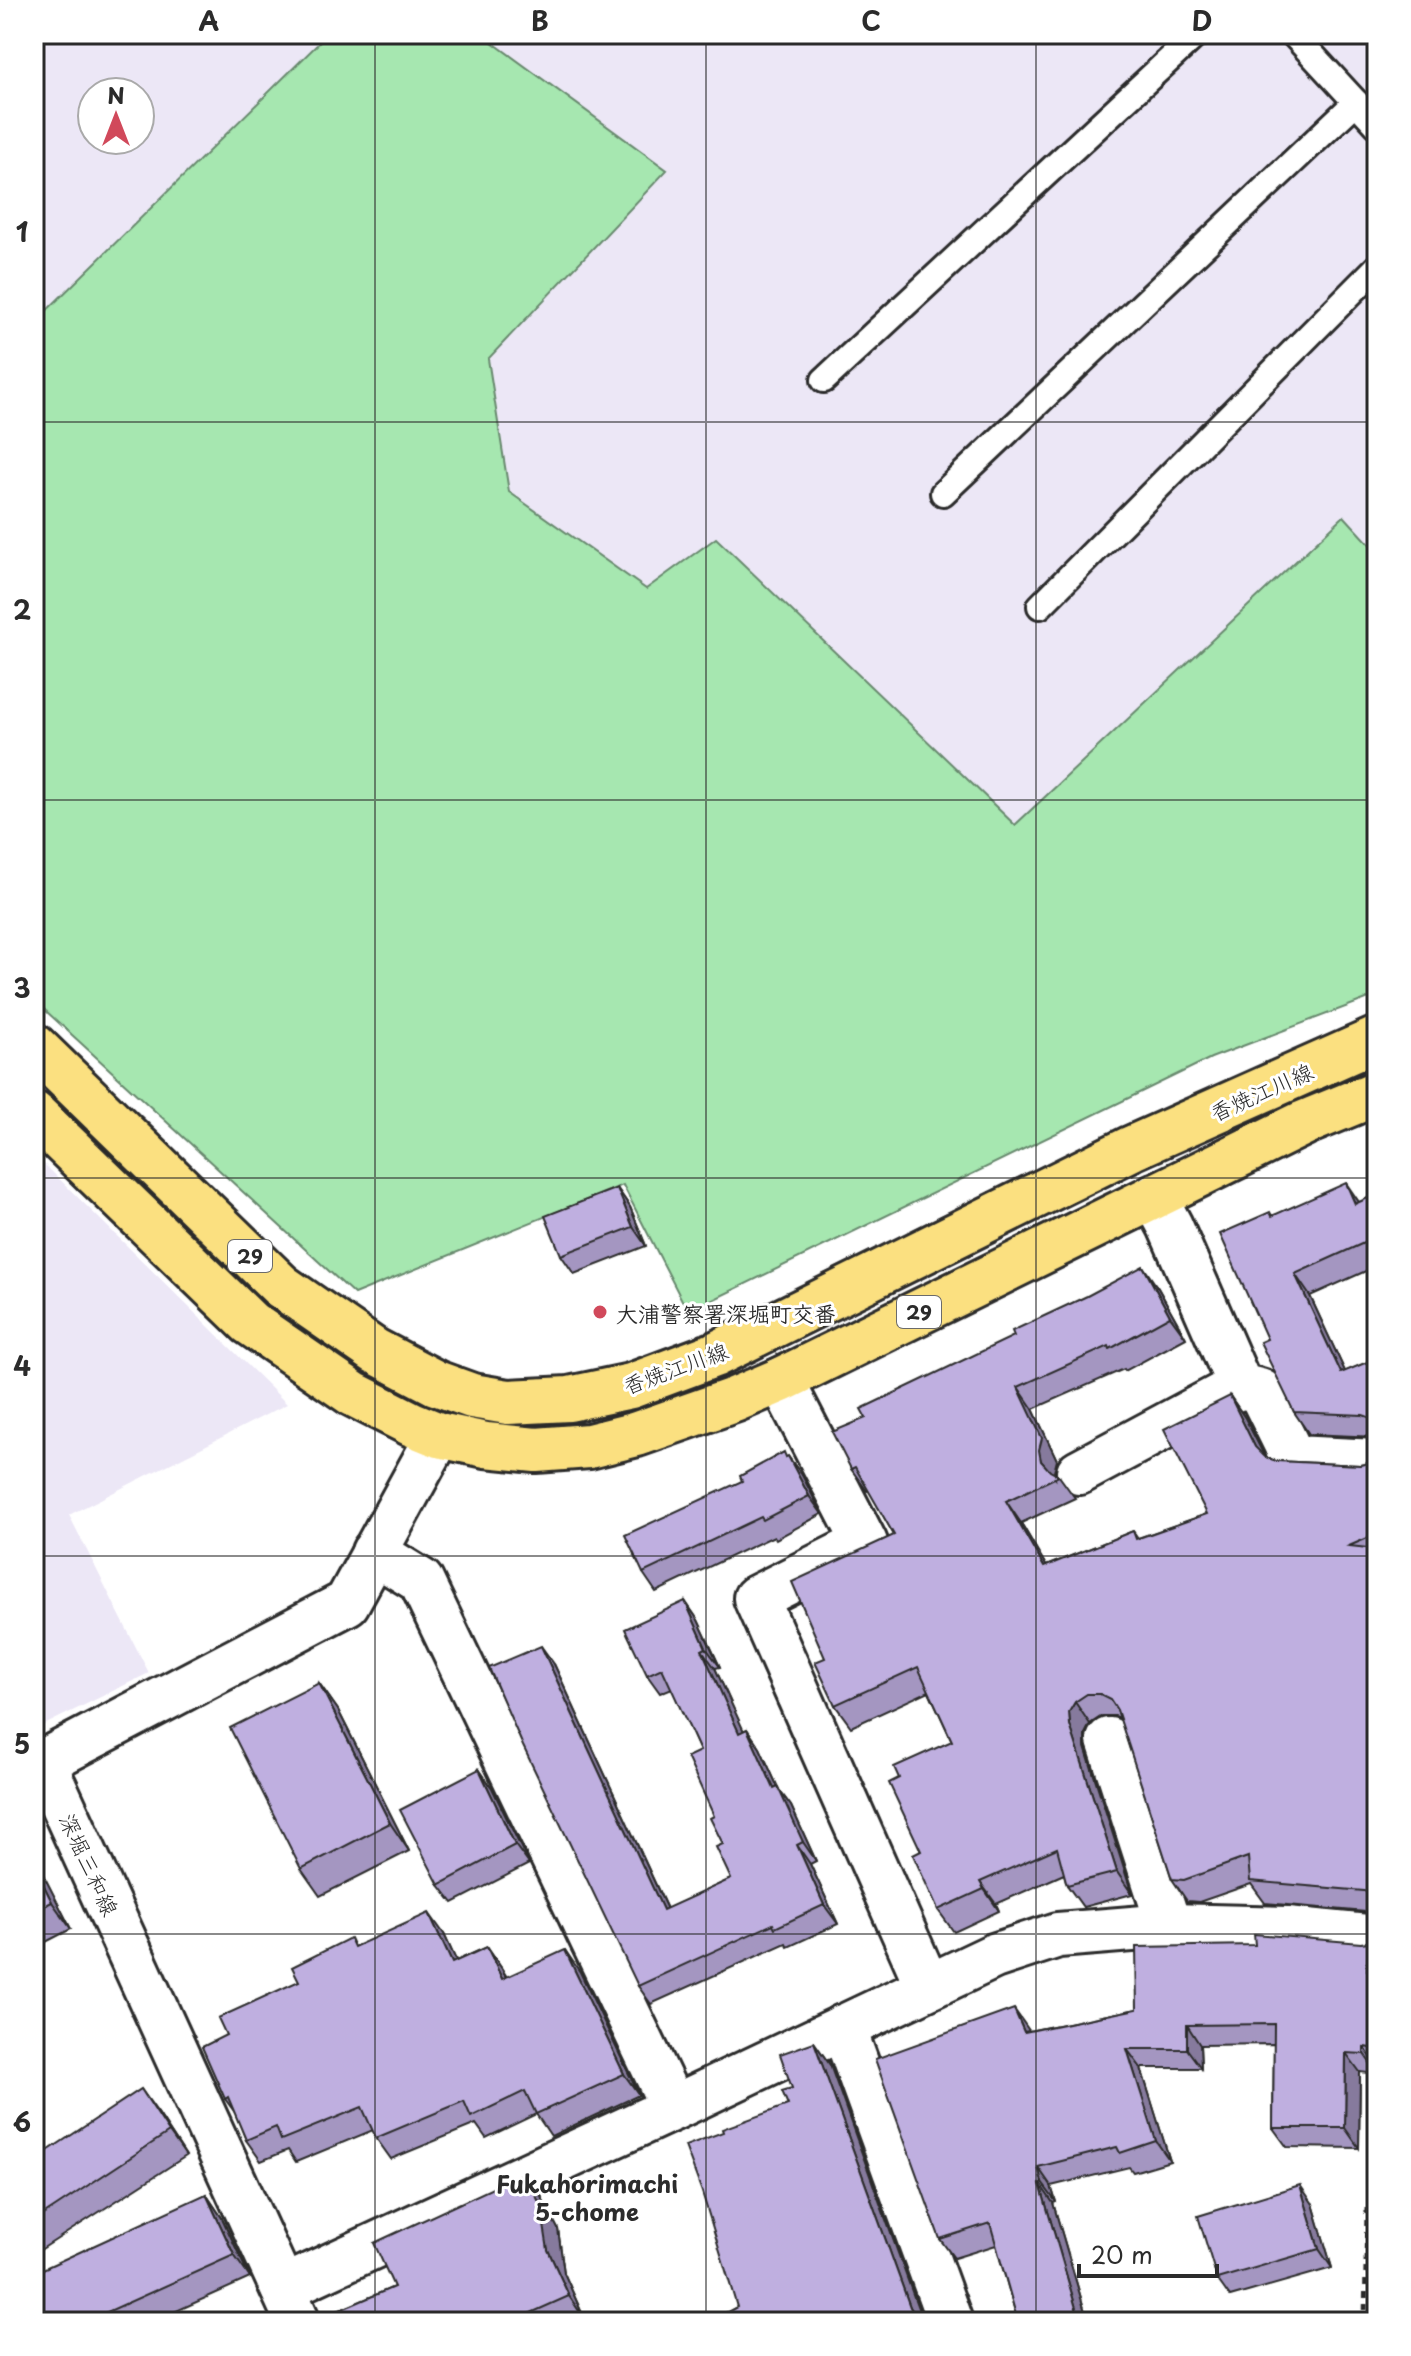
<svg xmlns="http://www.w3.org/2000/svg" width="1411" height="2356" font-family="'Playpen Sans','Klee One',sans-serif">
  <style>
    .built { fill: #ece7f6; fill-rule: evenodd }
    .green { fill: #a6e7b0; stroke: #68896e; stroke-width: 2 }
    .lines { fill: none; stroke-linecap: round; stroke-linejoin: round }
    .service-casing { stroke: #2b2b2b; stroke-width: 30 }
    .minor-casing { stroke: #2b2b2b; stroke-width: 50 }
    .secondary-casing { stroke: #2b2b2b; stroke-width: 50 }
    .primary-casing { stroke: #2b2b2b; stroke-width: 50 }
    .path { stroke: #2b2b2b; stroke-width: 5; stroke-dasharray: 6 6; stroke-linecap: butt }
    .service { stroke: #fff; stroke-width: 24 }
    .minor { stroke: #fff; stroke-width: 44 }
    .secondary { stroke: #fff; stroke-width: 44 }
    .primary { stroke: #fbe080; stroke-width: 44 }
    .wall { fill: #a496c1; stroke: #2b2b2b; stroke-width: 2 }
    .shaded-wall { fill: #867a9d; stroke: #2b2b2b; stroke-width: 2 }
    .building { fill: #bfafe0; stroke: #2b2b2b; stroke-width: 2 }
    .grid { fill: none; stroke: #2b2b2b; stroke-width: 2; stroke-opacity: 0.55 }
    .poi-dot { fill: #d1495b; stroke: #fff; stroke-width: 3 }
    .labels { text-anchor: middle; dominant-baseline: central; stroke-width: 6; stroke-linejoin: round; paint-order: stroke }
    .shield { fill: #fff; stroke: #6b6b6b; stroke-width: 2 }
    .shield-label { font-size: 20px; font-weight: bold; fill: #2b2b2b }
    .street-label { font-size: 22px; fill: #2b2b2b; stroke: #fff }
    .poi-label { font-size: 22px; font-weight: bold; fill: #2b2b2b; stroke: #fff; text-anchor: start }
    .neighbourhood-label { font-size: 24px; font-weight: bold; fill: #2b2b2b; stroke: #fff }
    .neatline { fill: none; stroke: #2b2b2b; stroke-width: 3 }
    .grid-label { font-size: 26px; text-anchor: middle; font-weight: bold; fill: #2b2b2b }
  </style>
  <rect width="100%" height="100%" fill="#fff"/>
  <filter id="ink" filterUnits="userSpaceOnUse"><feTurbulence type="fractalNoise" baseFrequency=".0125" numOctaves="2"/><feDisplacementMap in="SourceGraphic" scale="16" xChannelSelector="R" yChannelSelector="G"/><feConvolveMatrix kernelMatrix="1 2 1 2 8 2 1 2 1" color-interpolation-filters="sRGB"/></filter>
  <g filter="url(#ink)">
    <!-- built -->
    <g class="built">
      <path d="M34 34H328L34 323ZM92 92H140V140H92Z"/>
      <path d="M481 34H1377V552L1343 516 1015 826 716 539 646 589 509 492 488 359 667 170Z"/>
      <path d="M34 1154 287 1404 69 1515 149 1673 34 1730Z"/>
    </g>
    <!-- green -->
    <path class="green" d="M328 34H481L667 170 488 359 509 492 646 589 716 538 1015 825 1344 516 1377 552V995L1211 1058 688 1312 623 1185 354 1294 34 1000V323Z"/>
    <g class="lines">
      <defs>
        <g id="service">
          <path d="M1293 34 1377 125"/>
          <path d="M824 380 1197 34"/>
          <path d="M943 493 1356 102"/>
          <path d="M1040 606 1377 267"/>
        </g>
        <g id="minor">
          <path d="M1154 1196 1170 1226 1240 1386 1260 1391 1293 1458 1377 1462"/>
          <path d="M781 1380 865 1543 756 1598 928 1987"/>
          <path d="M1079 1472 1240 1386"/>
          <path d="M374 1552 421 1581 673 2108"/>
          <path d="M1109 1740 1169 1926"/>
          <path d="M843 2027 950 2322"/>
          <path d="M283 2288 673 2108 994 1956 1058 1935 1169 1926 1287 1929 1377 1938"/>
        </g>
        <path id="secondary" d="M298 2322 43 1762 347 1603 439 1435"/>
        <g id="primary">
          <path d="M34 1046 281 1286 375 1351 436 1383 472 1396 508 1402 569 1399 631 1386 714 1355 1132 1148 1377 1039"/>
          <path d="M34 1114 250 1323 353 1394 412 1424 439 1435 486 1445 536 1450 589 1446 637 1434 734 1400 781 1380 1304 1123 1377 1093"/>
        </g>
      </defs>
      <!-- service casing -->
      <use href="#service" class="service-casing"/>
      <!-- minor casing -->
      <use href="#minor" class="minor-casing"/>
      <!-- secondary casing -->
      <use href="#secondary" class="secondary-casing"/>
      <!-- primary casing -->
      <use href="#primary" class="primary-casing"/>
      <!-- path -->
      <path class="path" d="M1365 2322 1367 2208 1377 2188"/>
      <!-- service -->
      <use href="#service" class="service"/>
      <!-- minor -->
      <use href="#minor" class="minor"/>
      <!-- secondary -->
      <use href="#secondary" class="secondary"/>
      <!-- primary -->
      <use href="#primary" class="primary"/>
    </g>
    <!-- wall -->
    <g class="wall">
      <path d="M617 1188 630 1207 646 1246 574 1274 561 1255Z"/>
      <path d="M1377 1194V1266L1310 1296 1345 1372 1377 1358V1437L1309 1434 1294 1412 1267 1339 1273 1215 1359 1202Z"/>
      <path d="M1158 1288 1186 1338 1125 1371 1124 1369 1033 1409 1057 1460 1054 1473 1059 1476 1075 1498 1021 1523 1046 1566 1133 1531 1138 1538 1207 1514 1230 1396 1245 1418 1265 1457 1276 1461 1360 1465 1374 1462 1377 1459V1913L1265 1903 1251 1884 1199 1902 1187 1901 1172 1879 1120 1718 1115 1716H1102L1090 1724 1085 1734V1747L1132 1894 1083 1907 1067 1885 1064 1874 996 1904 999 1911 954 1932 938 1910 899 1778 952 1741 929 1691 851 1727 835 1705 825 1658 894 1535 869 1490 867 1491 851 1469Z"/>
      <path d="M787 1457 802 1475 822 1514 776 1539 774 1536 656 1592 643 1573 742 1481Z"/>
      <path d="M685 1601 698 1620 720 1667 715 1668 743 1731 747 1729 760 1748 779 1790 791 1806 816 1861 810 1864 838 1924 788 1947 786 1943 651 2004 638 1986 554 1664 667 1909 731 1879 723 1844 714 1816 700 1751 672 1688 660 1693 647 1675Z"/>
      <path d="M319 1683 338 1710 409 1851 320 1896 301 1869Z"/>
      <path d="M479 1769 492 1788 529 1864 453 1903 439 1885Z"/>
      <path d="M34 1858 71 1929 34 1948Z"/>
      <path d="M444 1934 456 1961 487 1947 502 1969 507 1977 580 1972 639 2095 551 2136 536 2114 486 2138 476 2124 391 2159 376 2138 373 2130 296 2162 288 2150 261 2161 246 2140 236 2114 225 2099 226 2035 299 1981 356 1946Z"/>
      <path d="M1369 1942 1377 1953V2074L1360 2072 1359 2148 1287 2147 1273 2128 1274 2044 1200 2045 1201 2068H1141L1170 2161 1133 2172 1129 2167 1051 2186 1056 2202 1053 2203 1088 2322H1018L996 2245 954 2258 940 2239 1029 2031 1137 2009 1361 1943Z"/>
      <path d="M814 2042 830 2065 923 2322H709L737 2307 723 2132 788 2105 792 2088Z"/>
      <path d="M158 2113 186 2156 34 2254V2160Z"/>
      <path d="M525 2173 541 2196 558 2229 564 2273 585 2320 580 2322H312L394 2287Z"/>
      <path d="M206 2194 222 2218 250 2278 152 2322H34Z"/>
      <path d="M1313 2204 1332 2268 1230 2297 1217 2279Z"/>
    </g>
    <!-- shaded-wall -->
    <g class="shaded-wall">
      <path d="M1346 1183 1361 1205 1355 1204Z"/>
      <path d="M617 1188 630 1207 646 1246 633 1227Z"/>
      <path d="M1143 1266 1158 1288 1186 1338 1170 1316Z"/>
      <path d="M1295 1274 1310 1296 1356 1395 1341 1373Z"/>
      <path d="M1018 1387 1033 1409 1057 1460 1054 1472 1055 1478 1041 1461Z"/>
      <path d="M1230 1396 1245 1418 1271 1469 1255 1447Z"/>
      <path d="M788 1456 802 1475 822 1514 809 1496Z"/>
      <path d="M1006 1501 1021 1523 1060 1589 1044 1567Z"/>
      <path d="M685 1601 698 1620 720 1667 706 1648Z"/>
      <path d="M541 1646 554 1664 676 1929 663 1910Z"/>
      <path d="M702 1650 715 1668 753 1751 739 1733Z"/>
      <path d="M319 1683 338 1710 409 1851 390 1823Z"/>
      <path d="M1075 1702 1090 1724 1085 1734V1747L1132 1894 1117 1872 1070 1725 1069 1712Z"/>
      <path d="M747 1729 760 1748 779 1790 791 1806 816 1861 803 1842 774 1789Z"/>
      <path d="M479 1769 492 1788 529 1864 515 1845Z"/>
      <path d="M797 1845 810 1864 838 1924 824 1905Z"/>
      <path d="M34 1858 38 1864 71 1929 52 1902 34 1866Z"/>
      <path d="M980 1882 996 1904 999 1911 984 1889Z"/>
      <path d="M1371 1888 1377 1897V1902L1371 1894Z"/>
      <path d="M429 1913 444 1934 467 1984 452 1963Z"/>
      <path d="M1369 1942 1377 1953V1984L1367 1970Z"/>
      <path d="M487 1947 502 1969 517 2001 502 1979Z"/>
      <path d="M565 1950 580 1972 639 2095 624 2074Z"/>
      <path d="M1014 2009 1028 2029 1038 2051 1024 2032Z"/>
      <path d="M1187 2025 1200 2045 1201 2068 1187 2049Z"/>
      <path d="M814 2042 830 2065 923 2322H920L910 2307Z"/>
      <path d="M1364 2047 1377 2065V2073L1364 2054Z"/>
      <path d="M1127 2049 1141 2068 1170 2161 1156 2141Z"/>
      <path d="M1346 2053 1360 2072 1359 2148 1345 2128Z"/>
      <path d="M141 2089 158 2113 186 2156 169 2132Z"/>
      <path d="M1038 2167 1051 2186 1056 2202 1042 2183Z"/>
      <path d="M525 2173 541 2196 558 2229 564 2273 585 2320 569 2296 548 2250Z"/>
      <path d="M1040 2184 1053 2203 1088 2322H1080Z"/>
      <path d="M1300 2185 1313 2204 1332 2268 1319 2249Z"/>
      <path d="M206 2194 222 2218 250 2278 234 2255Z"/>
    </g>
    <!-- building -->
    <g class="building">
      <path d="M1346 1183 1355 1204 1377 1194V1237L1295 1274 1341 1373 1377 1358V1421L1374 1419 1363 1415 1294 1412 1260 1342 1267 1339 1220 1234 1270 1212 1272 1216Z"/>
      <path d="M617 1188 633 1227 561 1255 545 1216Z"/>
      <path d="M1143 1266 1170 1316 1110 1349 1109 1346 1018 1387 1042 1438 1039 1450 1041 1461 1050 1471 1059 1476 1006 1501 1044 1567 1133 1531 1136 1539 1207 1514 1164 1429 1230 1396 1255 1447 1265 1457 1276 1461 1360 1465 1374 1462 1377 1459V1534L1349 1546 1377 1549V1888H1371V1894L1364 1891 1250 1881 1248 1857 1184 1880 1172 1879 1117 1710 1110 1699 1100 1694H1087L1075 1702 1069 1712 1070 1725 1117 1872 1067 1885 1057 1848 980 1882 984 1889 938 1910 913 1855 921 1851 889 1783 899 1778 894 1767 952 1741 918 1667 835 1705 815 1662 825 1658 792 1582 894 1535 855 1467 851 1469 832 1432 866 1418 861 1409 1014 1336 1012 1331 1087 1296Z"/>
      <path d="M784 1452 786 1457 788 1456 809 1496 763 1520 761 1517 643 1573 625 1535 742 1481 740 1476Z"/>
      <path d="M685 1601 706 1648 702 1650 739 1733 747 1729 774 1789 778 1787 803 1842 797 1845 824 1905 775 1928 773 1924 638 1986 523 1746 489 1668 541 1646 663 1910 731 1879 716 1847 723 1844 710 1818 714 1816 687 1757 700 1751 662 1668 647 1675 625 1629Z"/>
      <path d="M319 1683 390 1823 301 1869 230 1728Z"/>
      <path d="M479 1769 515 1845 439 1885 400 1810Z"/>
      <path d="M34 1866 52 1902 34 1911Z"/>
      <path d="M429 1913 452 1963 487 1947 502 1979 565 1950 624 2074 536 2114 525 2091 471 2117 464 2101 376 2138 362 2107 281 2140 276 2127 246 2140 228 2097 225 2099 202 2047 226 2035 218 2018 299 1981 292 1967 350 1938 354 1947Z"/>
      <path d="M1254 1934 1361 1943 1369 1942 1367 1970 1377 1971V2049L1364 2047V2054L1346 2053 1345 2128H1273L1274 2024 1187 2025V2049H1127L1156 2141 1120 2153 1117 2147 1038 2167 1042 2183 1040 2184 1080 2322H1018L990 2223 940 2239 875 2059 1014 2009 1024 2032 1137 2009 1136 1947 1255 1945Z"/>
      <path d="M814 2042 910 2307 915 2316 898 2322H709L737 2307 702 2192 685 2146 723 2132 722 2129 788 2105 782 2091 792 2088 780 2054Z"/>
      <path d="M141 2089 169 2132 34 2221V2160Z"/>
      <path d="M525 2173 541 2206 548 2250 569 2296 524 2316 527 2322H312L394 2287 374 2243Z"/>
      <path d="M1300 2185 1319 2249 1217 2279 1198 2216Z"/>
      <path d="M206 2194 234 2255 85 2322H34V2273Z"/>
      <path d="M1377 2298V2322H1372Z"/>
    </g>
  </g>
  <!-- grid -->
  <path class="grid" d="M375 34V2322M706 34V2322M1036 34V2322M34 422H1377M34 800H1377M34 1178H1377M34 1556H1377M34 1934H1377"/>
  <!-- markers -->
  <circle class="poi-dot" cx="600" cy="1312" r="8"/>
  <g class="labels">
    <!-- shield labels -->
    <g class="shield">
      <rect x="228" y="1240" width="44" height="32" rx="6"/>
      <rect x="897" y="1296" width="44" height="32" rx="6"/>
    </g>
    <g class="shield-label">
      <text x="250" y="1256">29</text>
      <text x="919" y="1312">29</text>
    </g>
    <!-- street labels -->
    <g class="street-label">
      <text transform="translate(1261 1091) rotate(-24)">香焼江川線</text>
      <text transform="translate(675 1367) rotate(-20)">香焼江川線</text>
      <text transform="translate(90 1864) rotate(65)">深堀三和線</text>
    </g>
    <!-- poi labels -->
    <g class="poi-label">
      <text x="616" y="1312">大浦警察署深堀町交番</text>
    </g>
    <!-- neighbourhood labels -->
    <g class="neighbourhood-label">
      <text x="587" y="2183">Fukahorimachi<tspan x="587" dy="28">5-chome</tspan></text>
    </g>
  </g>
  <!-- margin -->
  <rect width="1411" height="2356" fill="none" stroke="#fff" stroke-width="88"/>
  <!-- north arrow -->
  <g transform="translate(116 116)"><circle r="38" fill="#ffffff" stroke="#aaaaaa" stroke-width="2"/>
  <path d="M0-6L14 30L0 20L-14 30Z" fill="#d1495b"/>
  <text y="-12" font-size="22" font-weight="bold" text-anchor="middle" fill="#2b2b2b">N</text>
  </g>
  <!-- scale -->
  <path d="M1079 2264v12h138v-12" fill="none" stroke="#2b2b2b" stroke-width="4"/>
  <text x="1091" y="2264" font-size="24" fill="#2b2b2b" stroke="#ffffff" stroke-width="6" paint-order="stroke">20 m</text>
  <rect x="44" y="44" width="1323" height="2268" class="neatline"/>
  <g class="grid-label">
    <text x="209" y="31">A</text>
    <text x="540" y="31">B</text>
    <text x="871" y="31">C</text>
    <text x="1202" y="31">D</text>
    <text x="22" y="242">1</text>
    <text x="22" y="620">2</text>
    <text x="22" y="998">3</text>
    <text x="22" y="1376">4</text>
    <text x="22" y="1754">5</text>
    <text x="22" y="2132">6</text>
  </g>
</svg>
